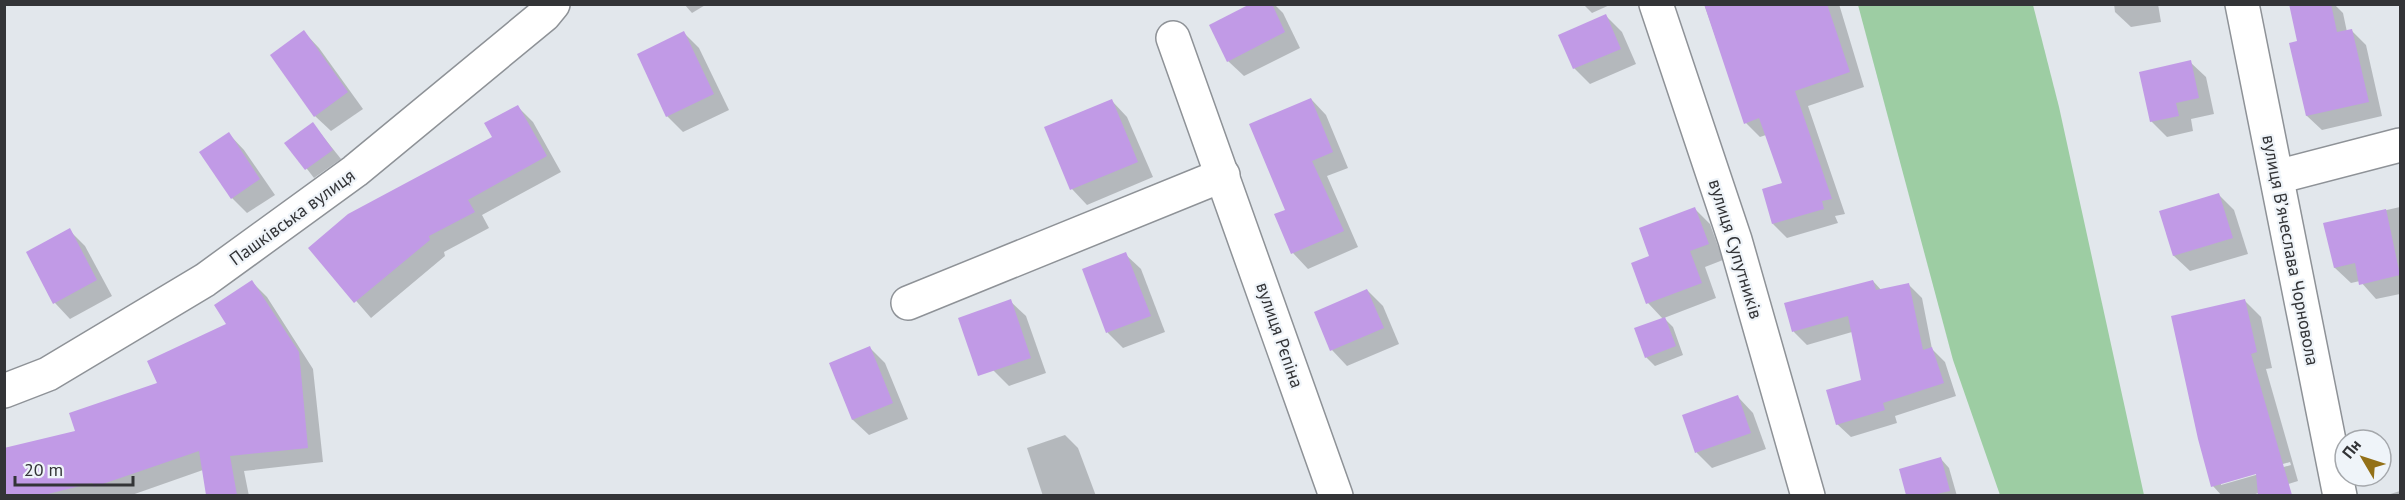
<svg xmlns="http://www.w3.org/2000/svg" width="2405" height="500" font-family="'PT Sans',sans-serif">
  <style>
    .green { fill: #9dcda3 }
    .shadow { fill: #0003; fill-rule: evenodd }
    .building { fill: #c19ae6 }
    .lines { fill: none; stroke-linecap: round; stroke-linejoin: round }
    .street-casing { stroke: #8e9297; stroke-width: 36 }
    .street { stroke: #fff; stroke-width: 33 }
    .labels { text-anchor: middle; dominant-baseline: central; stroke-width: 4.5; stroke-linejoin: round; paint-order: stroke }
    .street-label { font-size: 18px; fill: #333437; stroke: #eff4f9 }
  </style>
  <rect width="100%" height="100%" fill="#e2e7ec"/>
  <!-- green -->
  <path class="green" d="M1858 5H2033L2059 107 2144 495H2000L1953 360Z"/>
  <!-- shadow -->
  <g class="shadow">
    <path d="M684 4H707L692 13Z"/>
    <path d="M1253 4H1274L1283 13 1300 48 1244 76 1228 61Z"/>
    <path d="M1583 4H1612L1592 13Z"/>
    <path d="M1704 4H1839L1864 87 1808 106 1845 214 1835 216 1838 223 1787 238 1773 224 1784 184 1766 135 1760 137 1746 123Z"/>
    <path d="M2114 4H2158L2161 22 2131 27 2115 12Z"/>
    <path d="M2302 4H2334L2343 13 2347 32 2352 31 2366 45 2382 116 2322 130 2307 116 2299 43Z"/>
    <path d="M1606 16 1622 32 1636 64 1590 84 1574 68Z"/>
    <path d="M304 32 319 48 363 109 331 131 315 116Z"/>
    <path d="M684 33 699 48 729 110 683 132 667 116Z"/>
    <path d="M2190 62 2206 77 2214 114 2191 119 2193 131 2167 137 2151 121Z"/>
    <path d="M1311 99 1326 115 1348 168 1327 176 1358 247 1308 269 1293 253 1287 210Z"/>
    <path d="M1112 101 1127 117 1153 177 1087 205 1072 189Z"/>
    <path d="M518 107 533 122 561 172 482 215 489 228 444 252 445 256 371 318 310 248 494 138Z"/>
    <path d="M313 124 341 159 314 178 287 143Z"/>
    <path d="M229 134 244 150 275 195 247 213 232 198Z"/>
    <path d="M2218 194 2234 210 2248 254 2190 271 2174 256 2161 212Z"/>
    <path d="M2400 207V294L2376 299 2360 281 2351 283 2335 268 2325 224Z"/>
    <path d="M1695 209 1710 224 1723 260 1705 267 1716 298 1664 318 1673 327 1683 355 1655 366 1646 357 1663 319 1648 303 1651 257Z"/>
    <path d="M69 230 85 246 112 296 70 319 55 303 28 253Z"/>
    <path d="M1125 254 1141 269 1165 332 1123 348 1108 333 1084 270Z"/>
    <path d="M1873 281 1882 291 1909 285 1922 298 1932 349 1945 362 1956 396 1895 416 1897 423 1851 437 1837 424 1863 381 1852 332 1807 345 1794 332 1786 304Z"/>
    <path d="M252 282 267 297 313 369 323 462 244 471 249 496H208L203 470 129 496H4V449L77 432 159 384 228 324Z"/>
    <path d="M1367 290 1383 306 1399 344 1347 366 1332 350Z"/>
    <path d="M1010 301 1026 316 1046 373 1009 386 993 370Z"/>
    <path d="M2245 301 2261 317 2272 368 2266 369 2298 481 2249 496H2222L2213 486ZM2290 462 2291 465 2221 485V482Z"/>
    <path d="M870 348 885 363 908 419 869 435 853 420 830 364Z"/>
    <path d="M1738 397 1753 413 1766 449 1712 468 1697 453 1684 416Z"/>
    <path d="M1065 435 1078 448 1096 496H1043L1027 448Z"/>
    <path d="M1941 459 1949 468 1957 496H1908L1901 470Z"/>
    <path d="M2400 491V496H2384Z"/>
  </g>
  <!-- building -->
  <g class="building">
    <path d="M1250 4H1272L1285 32 1227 62 1209 25Z"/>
    <path d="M1704 4H1827L1850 72 1795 91 1832 199 1822 201 1824 209 1772 224 1762 189 1782 183 1759 118 1744 124Z"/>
    <path d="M2289 4H2331L2337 32 2352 29 2369 102 2306 116 2289 43 2297 41Z"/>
    <path d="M1606 14 1621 49 1573 69 1558 35Z"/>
    <path d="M304 30 348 92 314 117 270 55Z"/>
    <path d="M684 31 714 94 666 117 637 54Z"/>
    <path d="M2191 60 2199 98 2176 103 2179 116 2150 122 2139 72Z"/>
    <path d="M1311 98 1333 152 1312 161 1344 231 1291 254 1274 214 1285 210 1249 124Z"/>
    <path d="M1112 99 1138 162 1070 190 1044 127Z"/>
    <path d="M518 105 547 156 468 200 475 212 429 236 430 240 354 303 308 248 348 214 492 137 484 123Z"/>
    <path d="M313 122 333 150 305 170 284 143Z"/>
    <path d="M229 132 260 179 231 199 199 152Z"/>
    <path d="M2219 193 2233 238 2173 256 2159 211Z"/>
    <path d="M1695 207 1709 244 1690 251 1702 283 1646 304 1631 263 1649 256 1639 228Z"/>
    <path d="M2386 209 2400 275 2359 285 2355 263 2334 268 2323 223Z"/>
    <path d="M70 228 97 280 53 304 26 252Z"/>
    <path d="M1126 252 1151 316 1106 333 1082 269Z"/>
    <path d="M252 280 299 352 308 448 230 456 237 495H206L199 451 94 487 92 483 44 495H4V448L75 431 69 413 157 383 147 361 226 324 214 305Z"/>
    <path d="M1873 280 1876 290 1909 283 1923 350 1932 347 1944 383 1883 403 1885 410 1836 425 1826 390 1861 380 1848 316 1792 332 1784 303Z"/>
    <path d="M1367 289 1384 328 1330 351 1314 312Z"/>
    <path d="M1011 299 1031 358 978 376 958 318Z"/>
    <path d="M2245 299 2257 352 2251 354 2292 495H2258L2256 474 2211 487 2198 439 2171 316Z"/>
    <path d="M1665 317 1676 346 1645 358 1634 328Z"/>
    <path d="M870 346 893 403 852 420 829 363Z"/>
    <path d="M1738 395 1751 433 1695 453 1682 415Z"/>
    <path d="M1941 457 1950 491 1932 495H1906L1899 469Z"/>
  </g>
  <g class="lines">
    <defs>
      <g id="street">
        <path d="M1656 4 1735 240 1808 496"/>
        <path d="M2242 4 2340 496"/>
        <path d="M1173 38 1336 496"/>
        <path d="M2277 177 2400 145"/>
        <path d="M908 303 1223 175"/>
        <path d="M4 391 48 374 205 280 355 171 544 15 553 4"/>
      </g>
    </defs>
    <!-- street casing -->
    <use href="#street" class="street-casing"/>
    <!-- street -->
    <use href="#street" class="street"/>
  </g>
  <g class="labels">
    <!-- street labels -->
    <g class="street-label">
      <text transform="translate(292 217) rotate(-36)">Пашківська вулиця</text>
      <text transform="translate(1736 249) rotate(73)">вулиця Супутників</text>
      <text transform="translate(2291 250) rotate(79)">вулиця Вʼячеслава Чорновола</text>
      <text transform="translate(1280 335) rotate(71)">вулиця Рєпіна</text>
    </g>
  </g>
  <!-- border -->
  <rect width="2405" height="500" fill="none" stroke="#333437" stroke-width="12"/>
  <!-- north arrow -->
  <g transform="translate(2363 458) rotate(309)"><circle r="28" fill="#eff4f9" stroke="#a4a7ab" stroke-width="1.5"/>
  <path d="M0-4.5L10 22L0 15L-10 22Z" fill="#937017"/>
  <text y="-9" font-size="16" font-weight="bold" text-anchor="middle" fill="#333437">Пн</text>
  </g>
  <!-- scale -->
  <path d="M15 476v9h118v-9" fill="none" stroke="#333437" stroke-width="3"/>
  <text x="24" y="476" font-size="18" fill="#333437" stroke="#eff4f9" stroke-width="4.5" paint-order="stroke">20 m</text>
</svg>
